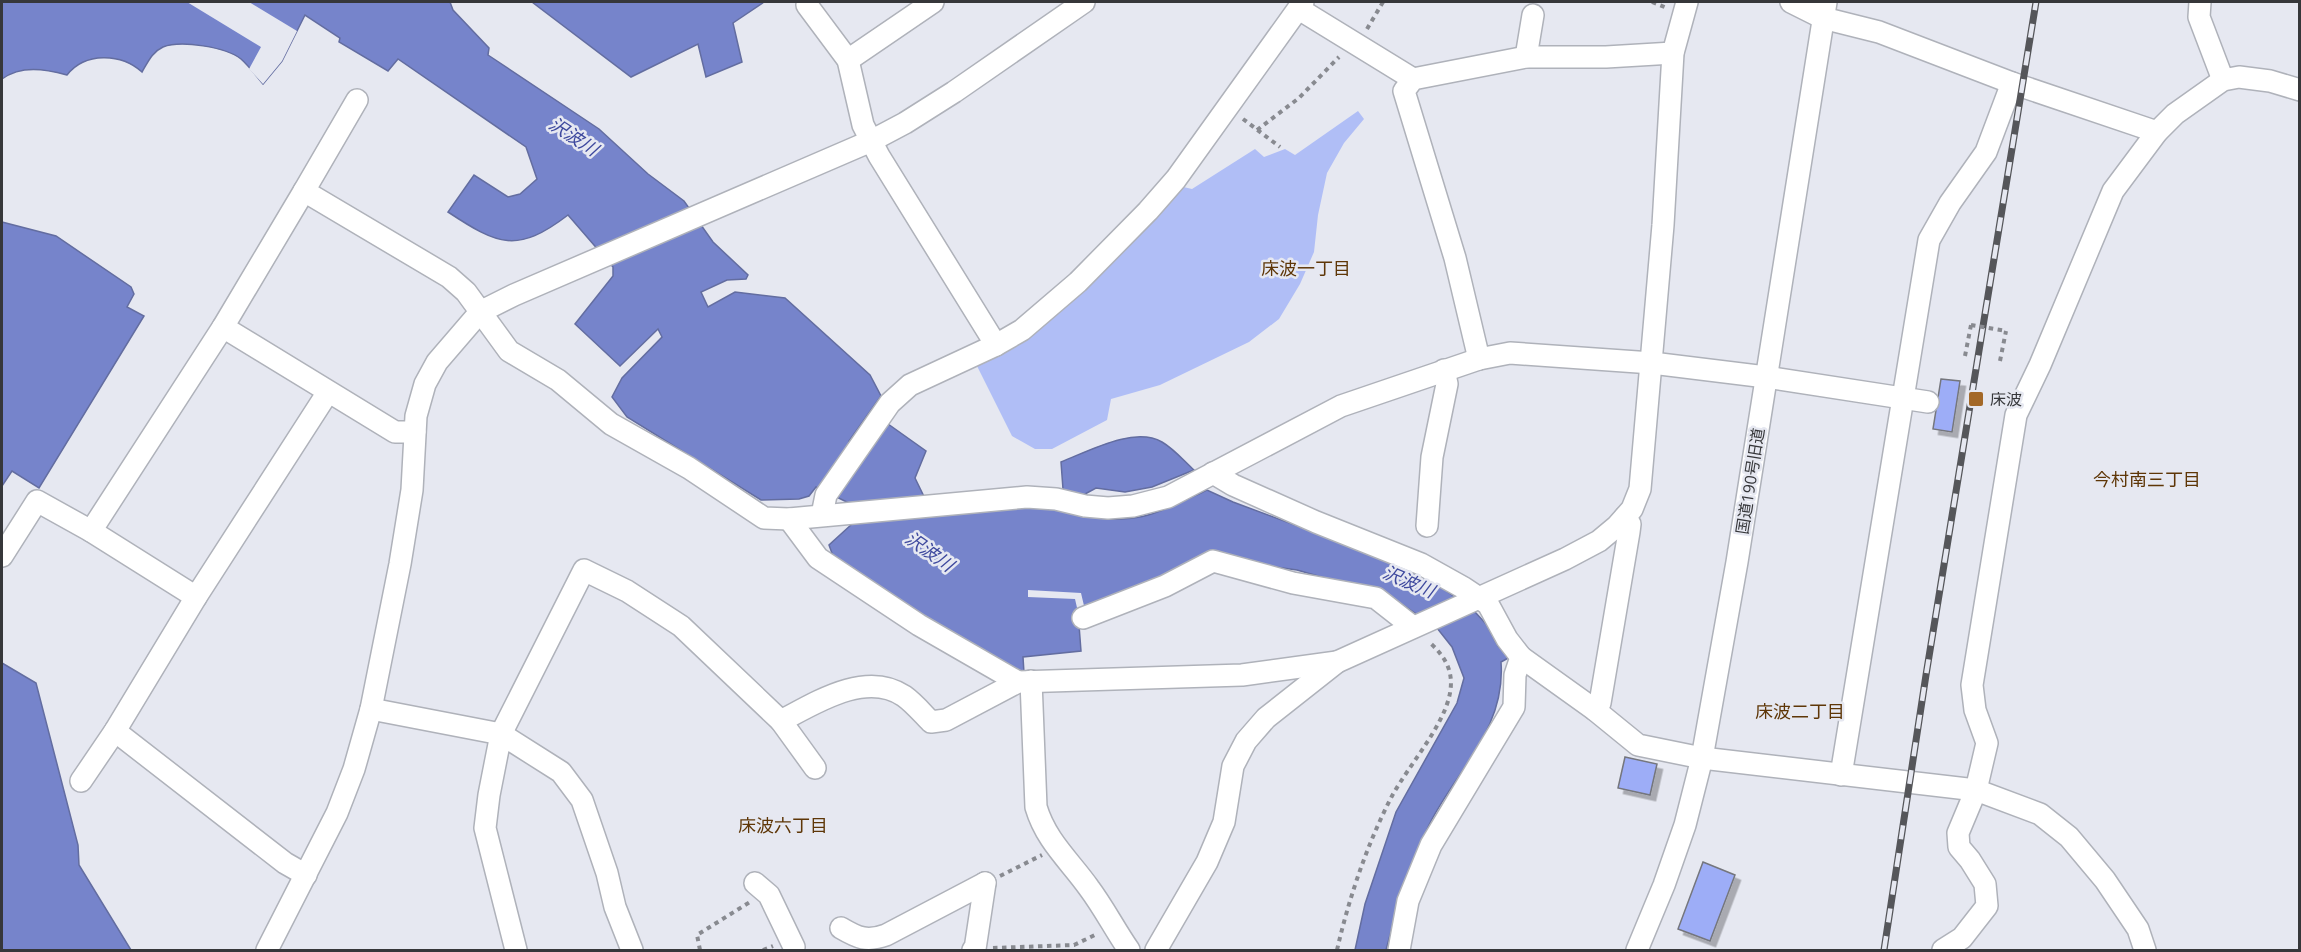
<svg xmlns="http://www.w3.org/2000/svg" width="2301" height="952" font-family="'Open Sans','Noto Sans JP',sans-serif">
  <style>
    .green { fill: #b0bef6 }
    .water { fill: #7684cb; stroke: #636da0; stroke-width: 1.5 }
    .pier { fill: #e6e8f1 }
    .building { fill: #9dadf7; stroke: #74767d; stroke-width: 1.5; filter: url(#shadow) }
    .lines { fill: none; stroke-linecap: round; stroke-linejoin: round }
    .minor-casing { stroke: #afb2ba; stroke-width: 24 }
    .path { stroke: #888a90; stroke-width: 4; stroke-dasharray: 4.5 4.5; stroke-linecap: butt }
    .minor { stroke: #fff; stroke-width: 21 }
    .rail-casing { stroke: #55565a; stroke-width: 7 }
    .rail { stroke: #e6e8f1; stroke-width: 4.5; stroke-dasharray: 14; stroke-linecap: butt }
    .path-bridge { stroke: #888a90; stroke-width: 4; stroke-dasharray: 4.5 4.5; stroke-linecap: butt }
    .poi-dot { fill: #a36828; stroke: #e6e8f1; stroke-width: 2 }
    .labels { text-anchor: middle; dominant-baseline: central; stroke-width: 5; stroke-linejoin: round; paint-order: stroke }
    .poi-label { font-size: 16px; fill: #36373a; stroke: #e6e8f1; text-anchor: start }
    .street-label { font-size: 16px; fill: #36373a; stroke: #e6e8f1 }
    .water-label { font-size: 18px; font-style: italic; fill: #3e499e; stroke: #e6e8f1 }
    .neighbourhood-label { font-size: 18px; fill: #5e3607; stroke: #e6e8f1 }
  </style>
  <defs>
    <filter id="shadow"><feDropShadow dx="5.5" dy="5.5" stdDeviation="0" flood-color="#0004"/></filter>
  </defs>
  <rect width="100%" height="100%" fill="#e6e8f1"/>
  <!-- green -->
  <path class="green" d="M1358 111 1364 119 1344 143 1327 173 1318 215 1314 252 1300 284 1279 319 1249 342 1160 385 1111 399 1107 420 1052 449H1035L1012 436 975 362 1179 186 1192 189 1255 149 1264 157 1285 149 1295 155Z"/>
  <!-- water -->
  <g class="water">
    <path d="M2 2H450L453 10 489 48 488 55 599 129 648 174 684 201 713 242 748 275 746 279 727 280 701 292 708 307 735 292 785 298 870 375 881 396 849 441 866 453 888 424 926 451 915 478 933 515 1028 507 1058 510 1063 489 1061 462C1089 451 1134 426 1162 442 1174 449 1184 461 1194 470L1152 487 1125 492 1096 488 1085 494 1083 515C1136 527 1160 512 1207 490L1233 502 1421 572 1476 613 1486 624 1498 646 1510 657 1501 662C1506 729 1457 769 1429 825 1410 865 1397 908 1386 950H1355L1365 904 1396 812 1457 703 1464 678 1452 647 1437 628 1391 597 1297 570 1206 557 1078 612 1081 651 1023 657 1024 673H1017L916 613 833 556 829 545 852 524 851 504 816 487 809 496 799 499 761 500 627 417 612 397 622 378 662 337 658 329 620 366 575 324 613 276V267L568 215C517 254 498 245 448 212L474 175 508 197 520 194 537 179 526 147 398 59 388 71 339 42 340 38 305 15 282 61 263 84C256 76 249 66 241 59 226 47 181 40 163 47 152 52 148 62 142 72 121 53 85 52 67 75 45 69 21 65 2 79Z"/>
    <path d="M532 2H764L733 23 742 62 706 77 698 44 631 77Z"/>
    <path d="M2 222 56 236 131 287 134 294 127 307 144 316 39 488 12 471 2 486Z"/>
    <path d="M2 663 36 683 78 845 79 865 131 950H2Z"/>
  </g>
  <!-- pier -->
  <g class="pier">
    <path d="M187 2H249L297 31 282 61 263 84 249 69 261 47Z"/>
    <path d="M1028 590 1081 593 1085 610 1078 612 1075 599 1028 597Z"/>
  </g>
  <!-- building -->
  <g class="building">
    <path d="M1941 379 1960 381 1952 432 1933 429Z"/>
    <path d="M1625 757 1657 764 1650 795 1618 788Z"/>
    <path d="M1703 862 1735 875 1710 941 1678 929Z"/>
  </g>
  <g class="lines">
    <defs>
      <g id="minor">
        <path d="M1791 2 1823 18 1879 32 2012 83 2157 132"/>
        <path d="M2200 2 2199 17 2223 80"/>
        <path d="M807 5 848 60 863 125 879 156 996 345"/>
        <path d="M1299 9 1413 79"/>
        <path d="M1526 57 1533 15"/>
        <path d="M848 60 933 2"/>
        <path d="M357 100 304 191 449 277 466 292 509 351 558 380 611 424 689 468 764 518 789 519 1027 497 1056 499 1085 506 1108 508 1133 506 1168 497 1341 406 1479 359 1510 353 1652 363 1766 377 1928 402"/>
        <path d="M223 327 395 432H415"/>
        <path d="M1479 359 1455 258 1404 91 1413 79 1526 57H1606L1673 53"/>
        <path d="M1213 473 1233 485 1316 522 1421 564 1464 588 1488 604 1507 639 1521 657 1515 675 1514 707 1431 845 1408 901 1399 950"/>
        <path d="M822 515 826 495 890 403 910 385 996 345 1022 330 1078 282 1148 211 1176 179 1303 2"/>
        <path d="M789 519 818 558 919 625 1018 682"/>
        <path d="M1427 526 1432 457 1447 384 1444 370"/>
        <path d="M91 531 196 597"/>
        <path d="M2 556 37 501 91 531 223 327 304 191"/>
        <path d="M1083 618 1165 586 1213 561 1293 583 1376 598 1413 627"/>
        <path d="M1521 657 1595 710 1638 745 1702 758 1976 790 2040 814 2069 837 2105 880 2138 929 2145 950"/>
        <path d="M1031 681 1036 807C1046 841 1070 861 1089 888 1104 908 1115 930 1129 950"/>
        <path d="M371 709 501 734 561 772 582 800 607 873 615 907 632 950"/>
        <path d="M1595 710 1600 703 1629 532 1630 524 1625 517"/>
        <path d="M781 721 815 768"/>
        <path d="M115 731 285 863 306 875"/>
        <path d="M1841 775 1929 240 1950 203 1986 152 2012 83"/>
        <path d="M81 781 115 731 196 597 328 392"/>
        <path d="M755 883 769 895 794 947"/>
        <path d="M841 928C858 938 867 942 886 935L985 883"/>
        <path d="M267 950 337 813 354 769 371 709 400 564 412 490 416 416 425 384 437 362 480 312 514 295 871 141 905 123 954 92 1084 2"/>
        <path d="M516 950 485 828 489 795 501 734 584 570 627 591 681 626 781 721C815 703 866 670 904 696 914 703 923 714 931 722L946 720 1018 682 1242 675 1337 662"/>
        <path d="M973 950 975 949 985 883"/>
        <path d="M1156 950 1207 862 1224 822 1233 766 1246 741 1266 718 1337 662 1565 559 1599 541 1617 526 1632 509 1640 489 1663 225 1673 53 1687 2"/>
        <path d="M1637 950 1664 885 1685 825 1702 758 1737 562 1826 2"/>
        <path d="M1943 950 1962 938 1987 906 1985 884 1970 860 1959 847 1958 833 1976 790 1987 743 1975 710 1972 685 2016 415 2040 365 2113 191 2157 132 2175 114 2223 80 2239 77 2270 81 2300 90"/>
      </g>
    </defs>
    <!-- minor casing -->
    <use href="#minor" class="minor-casing"/>
    <!-- path -->
    <g class="path">
      <path d="M1652 2 1667 8"/>
      <path d="M1367 29 1383 2"/>
      <path d="M1243 119 1280 147"/>
      <path d="M1257 130 1299 98 1339 57"/>
      <path d="M1965 356 1971 325"/>
      <path d="M2000 361 2006 331"/>
      <path d="M1000 876 1042 855"/>
      <path d="M993 948 1074 945 1097 934"/>
      <path d="M700 950 697 935 750 902"/>
      <path d="M763 950 773 946"/>
      <path d="M1337 950C1349 898 1367 844 1392 796 1409 765 1444 726 1450 693 1454 671 1445 656 1429 642"/>
    </g>
    <!-- minor -->
    <use href="#minor" class="minor"/>
    <defs>
      <path id="rail" d="M1884 950 1926 675 2036 2"/>
    </defs>
    <!-- rail casing -->
    <use href="#rail" class="rail-casing"/>
    <!-- rail -->
    <use href="#rail" class="rail"/>
    <!-- path-bridge -->
    <path class="path-bridge" d="M1971 325 2006 331"/>
  </g>
  <!-- markers -->
  <rect class="poi-dot" x="1968" y="391" width="16" height="16" rx="3"/>
  <g class="labels">
    <!-- poi labels -->
    <g class="poi-label">
      <text x="1990" y="399">床波</text>
    </g>
    <!-- street labels -->
    <g class="street-label">
      <text transform="translate(1750 481) rotate(-81)">国道190号旧道</text>
    </g>
    <!-- water labels -->
    <g class="water-label">
      <text transform="translate(574 136) rotate(33)">沢波川</text>
      <text transform="translate(930 551) rotate(35)">沢波川</text>
      <text transform="translate(1409 581) rotate(23)">沢波川</text>
    </g>
    <!-- neighbourhood labels -->
    <g class="neighbourhood-label">
      <text x="1306" y="268">床波一丁目</text>
      <text x="2147" y="479">今村南三丁目</text>
      <text x="1800" y="711">床波二丁目</text>
      <text x="783" y="825">床波六丁目</text>
    </g>
  </g>
  <!-- border -->
  <rect width="2301" height="952" fill="none" stroke="#36373a" stroke-width="6"/>
</svg>
